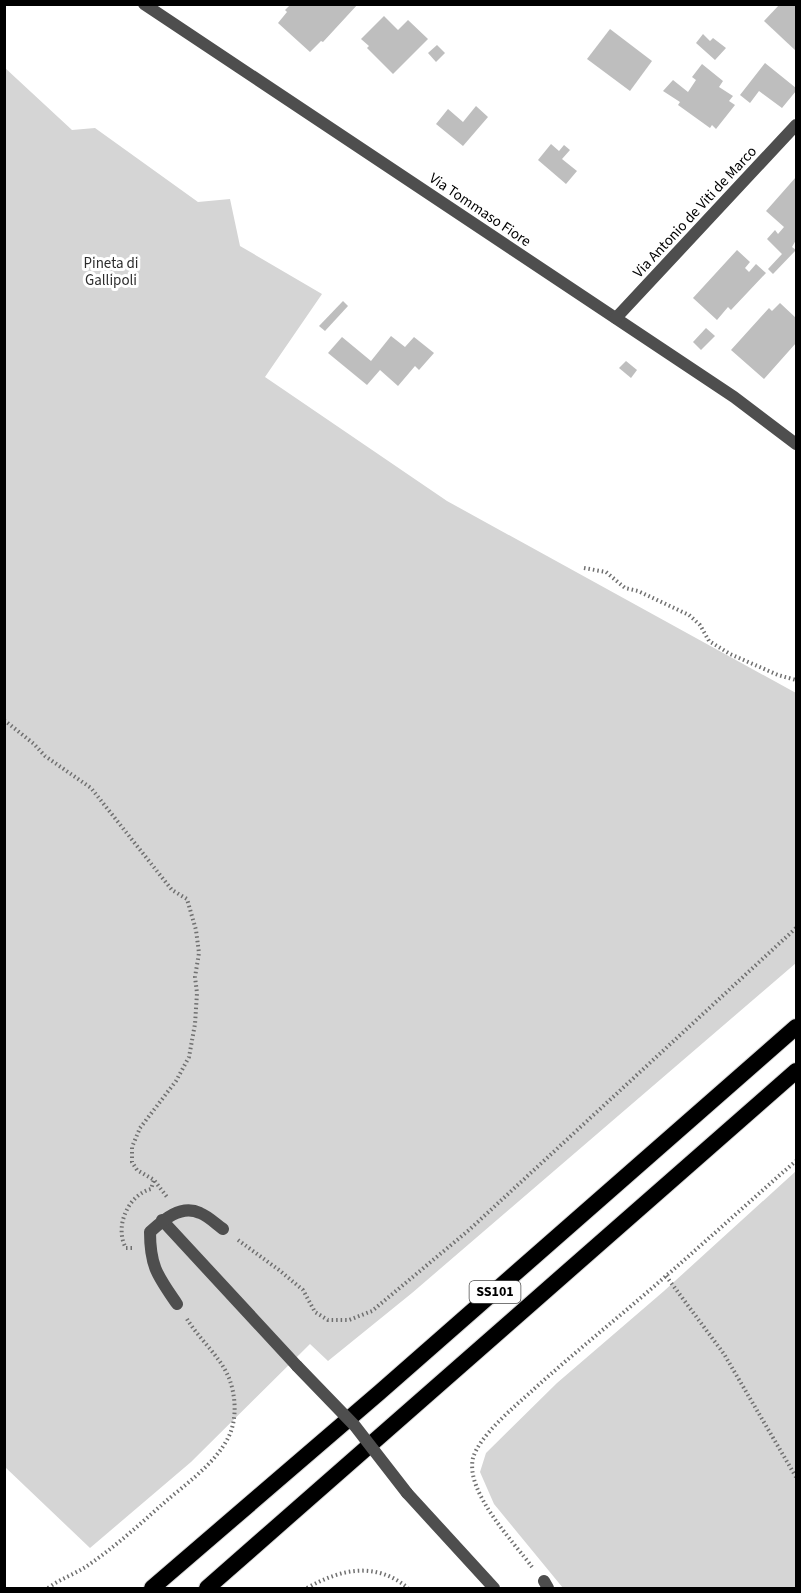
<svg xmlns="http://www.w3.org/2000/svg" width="801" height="1593" font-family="'Source Sans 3',sans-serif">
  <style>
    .green { fill: #d5d5d5 }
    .building { fill: #bebebe }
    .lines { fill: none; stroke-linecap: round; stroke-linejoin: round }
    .trunk-casing { stroke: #dbdbdb; stroke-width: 18 }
    .path { stroke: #707070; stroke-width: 4; stroke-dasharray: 1.5 3; stroke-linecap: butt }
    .minor { stroke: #4e4e4e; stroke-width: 12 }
    .trunk { stroke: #000; stroke-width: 16 }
    .minor-bridge { stroke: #4e4e4e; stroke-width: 12 }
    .labels { text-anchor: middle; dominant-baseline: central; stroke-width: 6; stroke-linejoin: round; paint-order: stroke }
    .shield { fill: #fff; stroke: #4c4c4c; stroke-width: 1.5 }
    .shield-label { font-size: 14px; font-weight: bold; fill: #000 }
    .street-label { font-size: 15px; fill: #000; stroke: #fff }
    .park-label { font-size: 15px; fill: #2c2c2c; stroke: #fff }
  </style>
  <rect width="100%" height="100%" fill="#fff"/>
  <!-- green -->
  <g class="green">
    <path d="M4 67 72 130 95 128 198 202 230 199 240 246 322 294 265 377 447 501 796 693V963L412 1293 328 1361 310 1344 191 1462 90 1548 5 1467Z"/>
    <path d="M796 1171V1588H563L494 1504 480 1472 486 1453 557 1383 664 1291Z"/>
  </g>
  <!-- building -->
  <g class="building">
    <path d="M291 4H358L323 42 321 41 310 52 278 23 287 12 285 10Z"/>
    <path d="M780 4H796V51L764 21Z"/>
    <path d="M384 16 398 30 408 20 428 39 393 74 367 48 369 46 361 39Z"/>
    <path d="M610 29 652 61 630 91 587 59Z"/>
    <path d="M703 34 710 41 713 38 726 48 715 60 696 43Z"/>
    <path d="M437 45 445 53 436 62 428 53Z"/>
    <path d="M765 63 796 88V91L782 108 759 91 750 103 740 95Z"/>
    <path d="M702 64 723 81 719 87 733 96 729 101 735 105 716 129 712 125 710 128 678 105 680 102 663 91 673 80 688 92 696 80 692 77Z"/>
    <path d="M476 106 488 117 463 146 436 124 448 109 463 122Z"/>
    <path d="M551 144 559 151 564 145 570 150 562 159 577 171 566 184 538 160Z"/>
    <path d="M796 177V240L792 247 796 250 773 274 768 269 782 254 767 239 775 230 778 234 784 227 766 211Z"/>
    <path d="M737 250 750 262 745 268 749 272 756 264 766 273 731 310 728 307 717 320 693 298Z"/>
    <path d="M343 301 348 306 325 331 319 326Z"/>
    <path d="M780 303 796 318V343L764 379 731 350 769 308 772 311Z"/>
    <path d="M706 328 715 336 701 350 693 342Z"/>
    <path d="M391 336 405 347 414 337 434 353 419 370 415 366 398 386 380 370 367 385 328 353 342 337 371 361Z"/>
    <path d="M626 361 637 370 631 378 619 368Z"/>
  </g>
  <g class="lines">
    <defs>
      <g id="trunk">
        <path d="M152 1588 380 1392 796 1027"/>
        <path d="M207 1588 796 1071"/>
      </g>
    </defs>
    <!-- trunk casing -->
    <use href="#trunk" class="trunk-casing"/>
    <!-- path -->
    <g class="path">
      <path d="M584 568 606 572 625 588 638 591 689 615 700 625 709 641 730 654 778 675 796 680"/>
      <path d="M4 720 34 744 45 756 91 788 172 890 187 899 196 930 199 953 195 977 197 993 195 1024 189 1057 176 1081 140 1128 132 1147V1162L137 1170 154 1180 167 1197"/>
      <path d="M238 1240 279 1270 303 1290 315 1312 328 1320H349L372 1311 469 1230 796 928"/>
      <path d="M132 1248H126C114 1227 128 1195 151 1189L154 1180"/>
      <path d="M666 1276 724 1354 796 1477"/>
      <path d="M532 1567C513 1541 465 1492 473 1458 479 1436 516 1405 533 1390 577 1350 623 1314 667 1275 711 1237 753 1198 796 1161"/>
      <path d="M48 1588C60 1579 75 1574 87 1566 115 1547 140 1524 165 1502 187 1483 216 1463 229 1436 237 1419 236 1396 229 1378 220 1356 199 1339 187 1319"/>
      <path d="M307 1588C341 1569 375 1561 408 1588"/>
    </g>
    <!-- minor -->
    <g class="minor">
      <path d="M144 4 734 397 796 444"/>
      <path d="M616 318 796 125"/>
      <path d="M162 1220 297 1366"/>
      <path d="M177 1304C158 1276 150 1267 150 1232 163 1220 181 1204 200 1213 208 1216 216 1224 223 1229"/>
      <path d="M407 1493 494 1588"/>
      <path d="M544 1581 548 1588"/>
    </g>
    <!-- trunk -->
    <use href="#trunk" class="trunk"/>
    <!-- minor-bridge -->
    <path class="minor-bridge" d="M297 1366 355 1426 407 1493"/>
  </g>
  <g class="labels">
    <!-- shield labels -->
    <rect class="shield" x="469.5" y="1281" width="51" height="22" rx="4.5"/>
    <g class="shield-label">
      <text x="495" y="1292">SS101</text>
    </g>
    <!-- street labels -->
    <g class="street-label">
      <text transform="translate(480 210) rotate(34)">Via Tommaso Fiore</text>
      <text transform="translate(695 212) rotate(-47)">Via Antonio de Viti de Marco</text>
    </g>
    <!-- park labels -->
    <g class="park-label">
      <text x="111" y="263">Pineta di<tspan x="111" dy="17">Gallipoli</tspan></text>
    </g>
  </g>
  <!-- border -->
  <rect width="801" height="1593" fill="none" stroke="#000000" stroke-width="12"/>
</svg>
